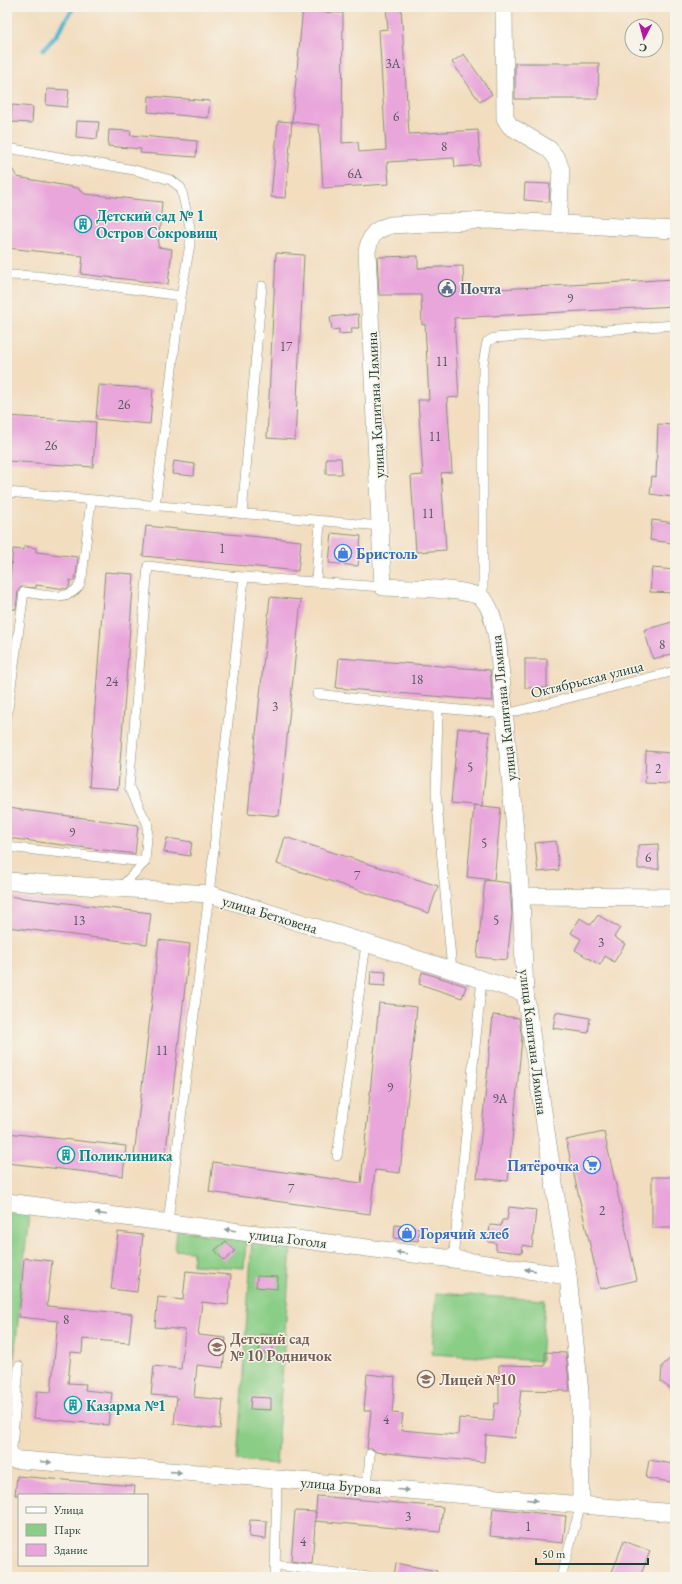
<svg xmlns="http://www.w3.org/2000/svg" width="682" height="1584" font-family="'EB Garamond',serif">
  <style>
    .green { fill: #89cd86; stroke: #54855d }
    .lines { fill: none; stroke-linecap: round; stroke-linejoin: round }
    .stream { stroke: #51b6cf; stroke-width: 4.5 }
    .building { fill: #e9a6db }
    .service-casing { stroke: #888d7a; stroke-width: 10 }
    .minor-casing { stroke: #888d7a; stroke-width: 18 }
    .service { stroke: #fff; stroke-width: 9 }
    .minor { stroke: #fff; stroke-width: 17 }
    .oneway { fill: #8f9e9a }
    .labels { text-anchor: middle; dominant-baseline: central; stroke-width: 3; stroke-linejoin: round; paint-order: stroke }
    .number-label { font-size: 13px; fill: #52575e }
    .culture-label { font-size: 15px; font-weight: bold; fill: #0d838f; stroke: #f7f3e8; text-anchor: start }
    .service-label { font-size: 15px; font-weight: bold; fill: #4e5e75; stroke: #f7f3e8; text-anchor: start }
    .street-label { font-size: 15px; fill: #1f3d34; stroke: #f7f3e8 }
    .shop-label { font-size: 15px; font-weight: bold; fill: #366cbe; stroke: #f7f3e8; text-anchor: start }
    .education-label { font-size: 15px; font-weight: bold; fill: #785e54; stroke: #f7f3e8; text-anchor: start }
  </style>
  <rect width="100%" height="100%" fill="#f7f3e8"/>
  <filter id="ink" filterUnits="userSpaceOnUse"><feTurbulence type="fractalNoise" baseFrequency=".025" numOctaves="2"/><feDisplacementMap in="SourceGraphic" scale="8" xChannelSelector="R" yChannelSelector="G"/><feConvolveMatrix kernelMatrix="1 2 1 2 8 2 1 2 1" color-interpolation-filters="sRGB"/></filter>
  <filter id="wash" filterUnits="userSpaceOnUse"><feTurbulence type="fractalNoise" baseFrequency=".012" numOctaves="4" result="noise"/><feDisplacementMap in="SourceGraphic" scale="16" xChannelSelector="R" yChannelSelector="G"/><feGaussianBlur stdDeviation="0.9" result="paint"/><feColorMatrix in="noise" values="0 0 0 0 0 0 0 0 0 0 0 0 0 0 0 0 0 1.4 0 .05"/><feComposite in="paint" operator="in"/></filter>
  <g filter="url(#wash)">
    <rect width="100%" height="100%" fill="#f2ddbf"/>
    <!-- green -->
    <g class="green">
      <path d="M7 1211 29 1213 7 1429Z"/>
      <path d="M177 1230 246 1240 244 1268 193 1265V1251L175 1250Z"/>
      <path d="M252 1241 291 1246 276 1464 237 1461Z"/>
      <path d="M436 1293 545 1300 541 1361 432 1354Z"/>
    </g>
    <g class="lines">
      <!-- stream -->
      <path class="stream" d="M43 50 55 37 74 7"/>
    </g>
    <g id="blocks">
      <!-- building -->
      <g class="building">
        <path d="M303 7H317V12L343 13 342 143 358 142 359 152 386 150 379 30 388 29 386 7H401L409 134 478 130 480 165 455 167 454 158 387 162 389 184 323 188 319 125 292 122Z"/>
        <path d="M464 54 492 94 480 102 452 62Z"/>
        <path d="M515 63H599L598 99H515Z"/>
        <path d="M47 89 69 90 67 107 46 105Z"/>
        <path d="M149 96 210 101 208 118 148 112Z"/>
        <path d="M12 105 33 107 32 123 11 122Z"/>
        <path d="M77 121 99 122 97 139 76 137Z"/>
        <path d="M278 121 292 122 285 198 271 197Z"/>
        <path d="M109 130 131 131 130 135 197 141 196 157 140 153 141 149 108 146Z"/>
        <path d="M7 160 17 177 78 188 85 194 162 202 158 247 172 249 168 284 81 274 83 256 7 248Z"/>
        <path d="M525 183 550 184 549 202 524 200Z"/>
        <path d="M276 253 304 255 295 440 267 438Z"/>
        <path d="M418 256V268L463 266 464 291 675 279V306L454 318 459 397 447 398 452 472 441 473 446 550 416 552 411 476 423 475 418 400H429L425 324 422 325 421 295H379L377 257Z"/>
        <path d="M358 314 359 328H351L352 333 339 334V329L332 330 330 317Z"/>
        <path d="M99 385 153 389 150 424 96 419Z"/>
        <path d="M8 416 96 422 93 467 7 461Z"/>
        <path d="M658 424 675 425V480L673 497 650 494 652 476 656 477Z"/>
        <path d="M326 458H341L342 474H326Z"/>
        <path d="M174 461 195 464 194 476 172 474Z"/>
        <path d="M652 520 675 523 672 543 650 540Z"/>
        <path d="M146 526 301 541 298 571 143 556Z"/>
        <path d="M332 533 361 536 358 566 329 563Z"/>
        <path d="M24 546 36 548V552L78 557 76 575 74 581 70 580 69 587 66 589 36 585V588L21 587 18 591 16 609H7V587L9 588 13 549 24 550Z"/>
        <path d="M652 568 675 570V593L650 592Z"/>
        <path d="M105 572 134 574 118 789 89 787Z"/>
        <path d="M270 597 301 600 279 816 248 813Z"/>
        <path d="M672 622 675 634V653L653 659 644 630Z"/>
        <path d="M339 658 490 670 493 701 336 688Z"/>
        <rect x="525" y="659" width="22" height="29"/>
        <path d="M458 728 490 732 482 806 451 803Z"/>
        <path d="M646 751 671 753 670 784 645 783Z"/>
        <path d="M474 805 501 808 494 880 467 877Z"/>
        <path d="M7 808 138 825 135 854 7 838Z"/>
        <path d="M285 837 438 886 429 913 277 864Z"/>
        <path d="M167 838 192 842 190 856 164 852Z"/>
        <path d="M556 841 559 870 538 872 535 843Z"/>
        <path d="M658 844 659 869H638V845Z"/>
        <path d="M485 880 510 883 512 914 507 960 477 957Z"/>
        <path d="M7 896 151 913 147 944 7 927Z"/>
        <path d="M598 915 620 928 614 937 625 944 614 962 605 956 600 965 575 950 581 939 571 933 580 918 591 925Z"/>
        <path d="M159 940 190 944 165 1159 134 1156Z"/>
        <path d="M371 971 386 972 385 986 370 985Z"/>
        <path d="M422 972 466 986 462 998 419 984Z"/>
        <path d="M379 1003 417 1007 400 1173 375 1170 370 1214 209 1192 213 1162 361 1183Z"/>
        <path d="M556 1012 590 1018 588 1033 553 1028Z"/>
        <path d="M493 1015 519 1018 522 1038 508 1181 477 1178Z"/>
        <path d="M604 1132 637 1280 600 1289 566 1140Z"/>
        <path d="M7 1133 126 1146 123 1176 7 1163Z"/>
        <rect x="652" y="1177" width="23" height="51"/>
        <path d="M509 1207 536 1210 532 1247 523 1245 522 1253 496 1250V1243L488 1242 490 1225 501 1226 502 1220H507Z"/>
        <path d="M395 1225 420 1228 418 1241 394 1238Z"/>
        <path d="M118 1232 143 1235 137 1292 111 1289Z"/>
        <path d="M226 1241 235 1251 224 1261 215 1250Z"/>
        <path d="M24 1258 52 1261 47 1306 132 1314 129 1343 83 1339 82 1353 71 1352 68 1383 86 1384 85 1390 112 1393 108 1425 34 1418 37 1391 51 1392 58 1321 19 1317Z"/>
        <path d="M186 1271 231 1275 228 1305 202 1302 198 1335 226 1338 223 1368 197 1365 194 1397 223 1400 220 1429 174 1424 177 1397 151 1395 154 1366 181 1369 185 1330 155 1327 158 1297 183 1300Z"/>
        <path d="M257 1276 278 1277 277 1289 256 1287Z"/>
        <path d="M260 1334 273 1335V1353H259Z"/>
        <path d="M545 1352 566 1353 570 1391 521 1390 515 1438 486 1435 484 1462 376 1452 373 1449H367L371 1411H364L367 1374 395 1377 392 1413 403 1414 401 1430 458 1435 459 1418 493 1421 495 1403 499 1404V1365L545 1366Z"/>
        <path d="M675 1354V1392L661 1382 662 1366Z"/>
        <path d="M251 1397 271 1398V1410L250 1409Z"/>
        <path d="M649 1460 673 1464V1466L675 1467V1479L672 1478 671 1482 646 1478Z"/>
        <path d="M17 1476 135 1486 134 1495H15Z"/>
        <path d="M317 1496 443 1507 440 1532 315 1521Z"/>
        <path d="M493 1508 566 1516 563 1543 490 1536Z"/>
        <path d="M295 1511 316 1512 312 1564 291 1561Z"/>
        <path d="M250 1520 267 1521 266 1539 249 1537Z"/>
        <path d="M624 1541 650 1551 640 1577H610Z"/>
        <path d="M396 1563 437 1571 436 1577H394Z"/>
      </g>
    </g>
  </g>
  <g filter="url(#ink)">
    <use href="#blocks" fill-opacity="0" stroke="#888d7a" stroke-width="1"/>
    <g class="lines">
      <defs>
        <g id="service">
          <path d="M7 148 134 170 171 180 181 188 190 227V244L181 296 155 506"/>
          <path d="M7 275 38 276 181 296"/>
          <path d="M7 492 380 526"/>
          <path d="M242 514 262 286"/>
          <path d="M316 582 320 521"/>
          <path d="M483 599V364L487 342 494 338 675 325"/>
          <path d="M317 694 438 708 506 714 675 671"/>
          <path d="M438 708 436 793 452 970"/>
          <path d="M7 716 24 592C41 594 67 603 79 586 80 584 81 579 82 577L91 500"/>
          <path d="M7 847 145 862"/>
          <path d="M120 888 145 862 148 825 129 787 148 566 230 576 383 587"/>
          <path d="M337 1156 366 944"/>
          <path d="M168 1222 209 894 244 577"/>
          <path d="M453 1259 482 979"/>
          <path d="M11 1459 19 1366"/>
          <path d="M367 1487 370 1454"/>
          <path d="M275 1565 369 1577"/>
          <path d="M275 1577 277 1479"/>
          <path d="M561 1577 581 1504"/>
        </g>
        <g id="minor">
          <path d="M504 7 505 118 510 126 549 149 557 159 561 170 558 224"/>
          <path d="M7 881 209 894 525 993"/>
          <path d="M521 896 675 897"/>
          <path d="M7 1202 453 1259 568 1276"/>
          <path d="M7 1459 277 1479 675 1513"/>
          <path d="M581 1504 580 1392 568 1276 525 993 521 896 498 644C495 630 493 611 484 600 473 587 402 588 383 587L367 251C371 234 374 230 391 225L489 220 675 230"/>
        </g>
      </defs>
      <!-- service casing -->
      <use href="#service" class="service-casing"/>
      <!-- minor casing -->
      <use href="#minor" class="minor-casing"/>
      <!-- service -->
      <use href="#service" class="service"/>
      <!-- minor -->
      <use href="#minor" class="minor"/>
    </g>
    <!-- one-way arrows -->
    <defs><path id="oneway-solid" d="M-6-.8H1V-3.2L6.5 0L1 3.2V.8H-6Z"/></defs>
    <g class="oneway">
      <use href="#oneway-solid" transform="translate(101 1214) rotate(-173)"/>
      <use href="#oneway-solid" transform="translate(230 1230) rotate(-173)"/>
      <use href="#oneway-solid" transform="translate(401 1253) rotate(-173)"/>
      <use href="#oneway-solid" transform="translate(530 1270) rotate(-172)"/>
      <use href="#oneway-solid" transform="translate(46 1462) rotate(4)"/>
      <use href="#oneway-solid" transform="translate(176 1472) rotate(4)"/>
      <use href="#oneway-solid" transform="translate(403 1490) rotate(5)"/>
      <use href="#oneway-solid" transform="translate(532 1500) rotate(5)"/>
    </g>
  </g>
  <!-- icons -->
  <defs>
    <symbol id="building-ring" viewBox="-11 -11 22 22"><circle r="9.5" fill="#f7f3e8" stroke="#0f9aa8" stroke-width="1.5"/><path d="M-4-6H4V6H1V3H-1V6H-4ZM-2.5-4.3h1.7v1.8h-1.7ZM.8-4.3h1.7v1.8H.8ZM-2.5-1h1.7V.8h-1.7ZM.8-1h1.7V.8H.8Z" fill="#0f9aa8"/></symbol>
    <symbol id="civic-ring" viewBox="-11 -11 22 22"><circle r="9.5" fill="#f7f3e8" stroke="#5c6f8a" stroke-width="1.5"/><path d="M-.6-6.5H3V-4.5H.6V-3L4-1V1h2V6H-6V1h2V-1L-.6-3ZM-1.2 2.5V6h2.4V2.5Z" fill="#5c6f8a"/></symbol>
    <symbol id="shop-ring" viewBox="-11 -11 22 22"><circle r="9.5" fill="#f7f3e8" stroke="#3f7fe0" stroke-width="1.5"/><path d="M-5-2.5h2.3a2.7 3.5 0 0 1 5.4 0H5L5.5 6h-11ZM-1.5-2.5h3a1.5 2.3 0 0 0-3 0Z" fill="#3f7fe0"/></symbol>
    <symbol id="supermarket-ring" viewBox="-11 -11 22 22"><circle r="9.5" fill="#f7f3e8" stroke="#3f7fe0" stroke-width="1.5"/><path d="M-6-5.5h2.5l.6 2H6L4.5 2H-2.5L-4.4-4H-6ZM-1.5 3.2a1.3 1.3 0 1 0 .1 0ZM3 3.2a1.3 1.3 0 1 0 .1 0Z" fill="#3f7fe0"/></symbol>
    <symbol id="school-ring" viewBox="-11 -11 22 22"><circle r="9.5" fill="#f7f3e8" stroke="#8d6e63" stroke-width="1.5"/><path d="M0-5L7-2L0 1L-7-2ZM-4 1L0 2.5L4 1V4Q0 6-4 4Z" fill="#8d6e63"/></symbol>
  </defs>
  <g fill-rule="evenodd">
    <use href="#building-ring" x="73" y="214" width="20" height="20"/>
    <use href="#civic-ring" x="437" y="278" width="20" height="20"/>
    <use href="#shop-ring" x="333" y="543" width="20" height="20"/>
    <use href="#building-ring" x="56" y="1145" width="20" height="20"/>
    <use href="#supermarket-ring" x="582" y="1155" width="20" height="20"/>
    <use href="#shop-ring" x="397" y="1223" width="20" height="20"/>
    <use href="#school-ring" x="207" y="1337" width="20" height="20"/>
    <use href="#school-ring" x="416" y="1369" width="20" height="20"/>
    <use href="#building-ring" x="63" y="1395" width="20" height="20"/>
  </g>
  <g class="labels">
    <!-- number labels -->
    <g class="number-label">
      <text x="393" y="63">3А</text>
      <text x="396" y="116">6</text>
      <text x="444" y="146">8</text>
      <text x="355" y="173">6А</text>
      <text x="570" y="298">9</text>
      <text x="286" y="346">17</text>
      <text x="442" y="361">11</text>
      <text x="124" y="404">26</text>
      <text x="435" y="436">11</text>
      <text x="51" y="445">26</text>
      <text x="428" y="513">11</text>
      <text x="222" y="548">1</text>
      <text x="662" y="644">8</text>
      <text x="417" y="679">18</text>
      <text x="112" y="681">24</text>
      <text x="275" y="706">3</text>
      <text x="470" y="767">5</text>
      <text x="658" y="768">2</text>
      <text x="72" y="832">9</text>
      <text x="484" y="843">5</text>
      <text x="648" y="857">6</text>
      <text x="357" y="875">7</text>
      <text x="79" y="920">13</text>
      <text x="496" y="920">5</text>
      <text x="601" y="942">3</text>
      <text x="162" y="1050">11</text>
      <text x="390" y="1087">9</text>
      <text x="500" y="1098">9А</text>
      <text x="291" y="1188">7</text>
      <text x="602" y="1210">2</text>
      <text x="66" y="1319">8</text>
      <text x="386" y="1419">4</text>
      <text x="408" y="1516">3</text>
      <text x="528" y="1526">1</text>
      <text x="303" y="1541">4</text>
    </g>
    <!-- culture labels -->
    <g class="culture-label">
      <text x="96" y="215">Детский сад № 1<tspan x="96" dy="17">Остров Сокровищ</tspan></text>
      <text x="79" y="1155">Поликлиника</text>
      <text x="86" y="1405">Казарма №1</text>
    </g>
    <!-- service labels -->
    <g class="service-label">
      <text x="460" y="288">Почта</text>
    </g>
    <!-- street labels -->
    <g class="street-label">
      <text transform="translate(375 405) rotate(-93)">улица Капитана Лямина</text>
      <text transform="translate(587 679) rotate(-14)">Октябрьская улица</text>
      <text transform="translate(503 708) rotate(-96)">улица Капитана Лямина</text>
      <text transform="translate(270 914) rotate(17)">улица Бетховена</text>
      <text transform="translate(534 1042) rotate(83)">улица Капитана Лямина</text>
      <text transform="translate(288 1238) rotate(7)">улица Гоголя</text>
      <text transform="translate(341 1485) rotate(5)">улица Бурова</text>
    </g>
    <!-- shop labels -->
    <g class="shop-label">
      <text x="356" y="553">Бристоль</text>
      <text x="579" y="1165" text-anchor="end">Пятёрочка</text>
      <text x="420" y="1233">Горячий хлеб</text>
    </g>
    <!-- education labels -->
    <g class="education-label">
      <text x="230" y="1338">Детский сад<tspan x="230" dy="17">№ 10 Родничок</tspan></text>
      <text x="439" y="1379">Лицей №10</text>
    </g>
  </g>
  <!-- margin -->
  <rect width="682" height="1584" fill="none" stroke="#f7f3e8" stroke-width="24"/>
  <!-- legend -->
  <rect x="18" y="1494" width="130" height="72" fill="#f7f3e8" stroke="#a1aaa0"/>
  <rect x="26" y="1507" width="20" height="6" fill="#ffffff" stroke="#a1aaa0"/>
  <text x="54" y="1514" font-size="12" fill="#1f3d34">Улица</text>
  <rect x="26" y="1524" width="20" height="12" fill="#89cd86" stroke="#a1aaa0"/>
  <text x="54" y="1534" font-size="12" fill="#1f3d34">Парк</text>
  <rect x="26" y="1544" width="20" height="12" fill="#e9a6db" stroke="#a1aaa0"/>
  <text x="54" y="1554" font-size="12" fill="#1f3d34">Здание</text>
  <!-- north arrow -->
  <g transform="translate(644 38) rotate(186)"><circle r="19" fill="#f7f3e8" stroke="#a1aaa0"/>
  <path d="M0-3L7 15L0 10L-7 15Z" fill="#b5179e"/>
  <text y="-6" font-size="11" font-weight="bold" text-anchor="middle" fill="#1f3d34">С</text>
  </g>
  <!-- scale -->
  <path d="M536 1558v6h112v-6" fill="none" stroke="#1f3d34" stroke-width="2"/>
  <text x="542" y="1558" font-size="12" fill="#1f3d34" stroke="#f7f3e8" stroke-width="3" paint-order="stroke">50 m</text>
</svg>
